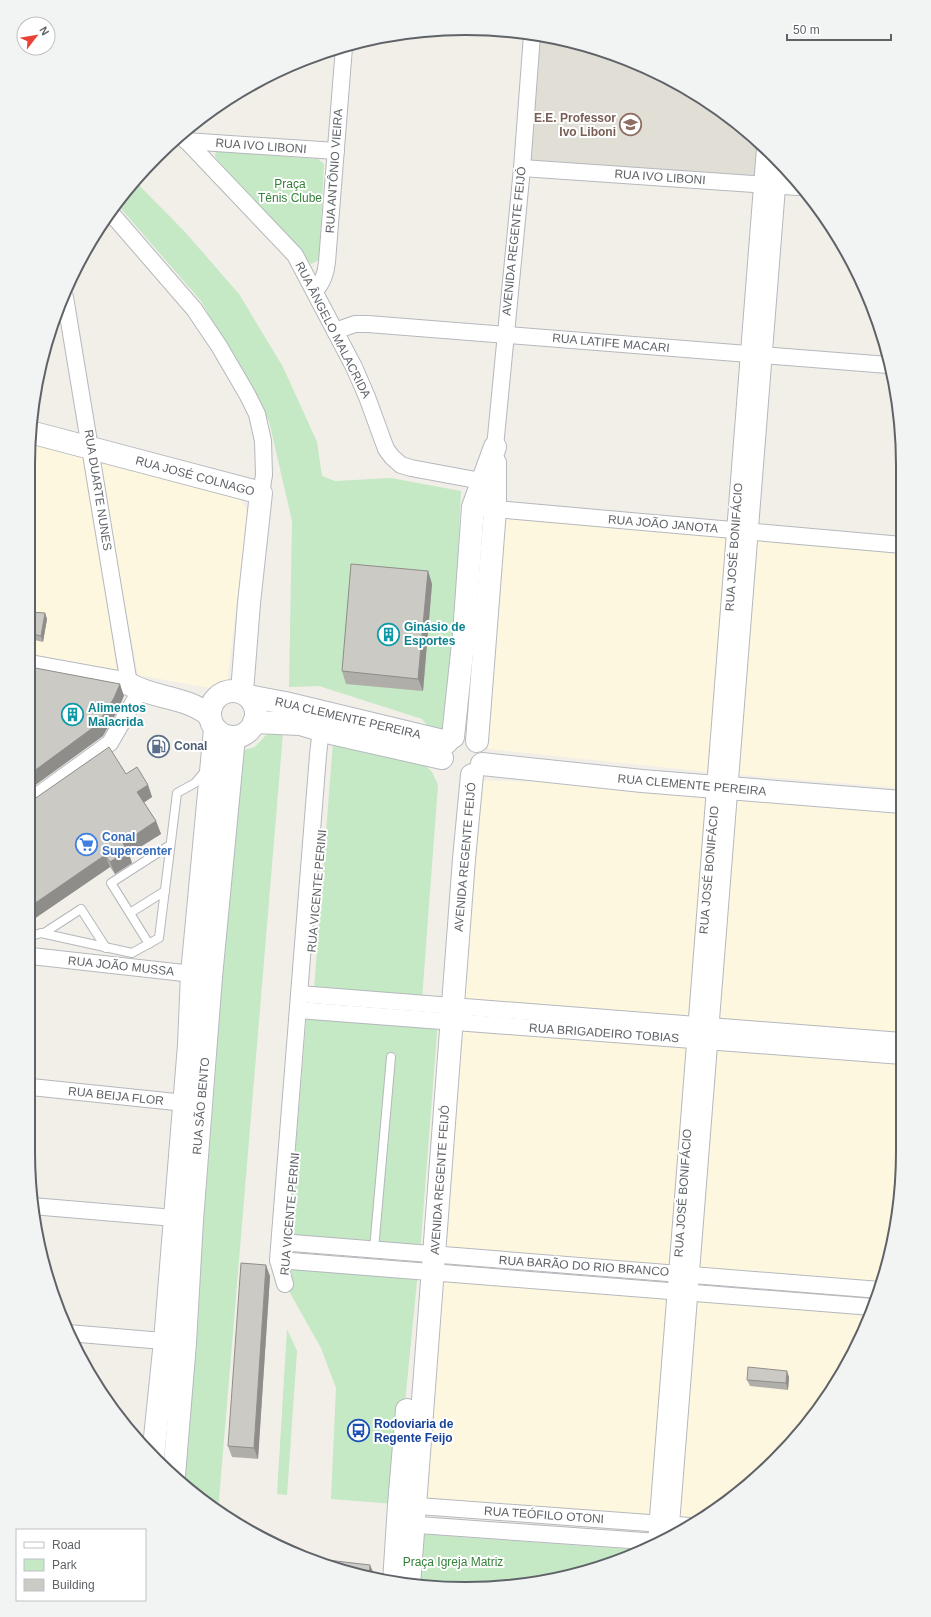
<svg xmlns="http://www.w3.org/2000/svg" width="931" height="1617" font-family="Arial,sans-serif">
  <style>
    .commercial { fill: #fef7e0 }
    .education { fill: #e1ded6 }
    .green { fill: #c5e8c5 }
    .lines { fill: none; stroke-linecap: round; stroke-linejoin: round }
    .lane-casing { stroke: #b5b8bc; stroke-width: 10 }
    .street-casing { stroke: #b5b8bc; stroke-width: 18 }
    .secondary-casing { stroke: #b6babf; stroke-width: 24 }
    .lane { stroke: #fff; stroke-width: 8 }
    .street { stroke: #fff; stroke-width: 16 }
    .secondary { stroke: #fff; stroke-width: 22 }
    .wall { fill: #afaea9 }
    .shaded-wall { fill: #8f8d8a }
    .building { fill: #cccac5; stroke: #8f8d8a }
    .labels { text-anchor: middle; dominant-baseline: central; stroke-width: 4; stroke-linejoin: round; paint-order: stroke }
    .education-label { font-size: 12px; font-weight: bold; fill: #785e54; stroke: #fff; text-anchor: end }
    .street-label { font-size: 12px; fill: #5f6368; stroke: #fff }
    .park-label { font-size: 12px; fill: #348238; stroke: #fff }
    .culture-label { font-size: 12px; font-weight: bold; fill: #0d838f; stroke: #fff; text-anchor: start }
    .service-label { font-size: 12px; font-weight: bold; fill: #4e5e75; stroke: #fff; text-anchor: start }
    .shop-label { font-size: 12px; font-weight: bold; fill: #366cbe; stroke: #fff; text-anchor: start }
    .transit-label { font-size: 12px; font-weight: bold; fill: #164399; stroke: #fff; text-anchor: start }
    .rim { fill: none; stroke: #5f6368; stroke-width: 2 }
  </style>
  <rect width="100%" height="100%" fill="#f1efe8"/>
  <!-- commercial -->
  <g class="commercial">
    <path d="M29 436 84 448 118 678 30 660Z"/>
    <path d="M106 459 235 490 248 512 226 691 138 675 100 468Z"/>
    <path d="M495 510 735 530 717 773 480 748Z"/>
    <path d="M750 532 902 545V788L731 774Z"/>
    <path d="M474 780 716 787 697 1024 453 1006Z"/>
    <path d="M730 789 902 802V1041L710 1026Z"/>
    <path d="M452 1021 695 1040 677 1273 434 1254Z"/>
    <path d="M709 1041 902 1056V1180L880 1290 691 1275Z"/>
    <path d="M433 1272 676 1291 657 1523 415 1505Z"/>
    <path d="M689 1293 872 1307 829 1394 794 1440 732 1498 690 1526 671 1525Z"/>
  </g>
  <!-- education -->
  <path class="education" d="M532 35 551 36 633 61 708 102 765 148 763 184 522 168Z"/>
  <!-- green -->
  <g class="green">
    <path d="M216 151 318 159 324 164 319 260 311 264 218 161 215 156Z"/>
    <path d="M135 181 185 232 239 294 283 367 317 442 322 476 335 481 391 478 461 491 450 729 435 735 422 719 319 686 289 687 292 521 269 421 201 301 117 204Z"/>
    <path d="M283 733 218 1512 182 1482 217 1054 212 919 237 752 255 747 266 735Z"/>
    <path d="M333 741 426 766 432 772 438 785 422 999 314 989Z"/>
    <path d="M307 1010 438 1020 420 1253 288 1243Z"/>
    <path d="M287 1261 418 1271 395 1504 331 1499 336 1388 321 1348 285 1284Z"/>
    <path d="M287 1329 297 1351 287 1495 277 1494Z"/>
    <path d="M421 1534 640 1550 606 1566 494 1588 418 1586Z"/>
  </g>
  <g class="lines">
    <defs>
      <g id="lane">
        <path d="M130 913 165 891"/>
        <path d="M44 933 81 909 106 948"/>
        <path d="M31 936 41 933 132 953 159 938 177 793 195 783 206 770"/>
        <path d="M149 944 111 883 170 845"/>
        <path d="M374 1249 391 1057"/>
      </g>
      <g id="street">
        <path d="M181 135 295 255 354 367 367 397 386 449 392 457 401 465 411 468 492 483"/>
        <path d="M186 141 336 151"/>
        <path d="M522 168 798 187"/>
        <path d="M110 212 194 309 219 346 247 394 257 414 263 441 264 475 261 493"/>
        <path d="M315 291C323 282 326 274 327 262L344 47"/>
        <path d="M65 297 129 684"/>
        <path d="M335 331 355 324H368L888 365"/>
        <path d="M495 447 522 168 532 35"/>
        <path d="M484 508 902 545"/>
        <path d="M30 801 110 743 140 691"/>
        <path d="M31 956 202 975"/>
        <path d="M299 994 902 1041"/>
        <path d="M298 1010 902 1056"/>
        <path d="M31 1087 195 1104"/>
        <path d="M32 1206 186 1219"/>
        <path d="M280 1242 880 1290"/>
        <path d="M278 1260 872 1307"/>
        <path d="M285 1284 278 1260 318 755 322 720"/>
        <path d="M68 1333 175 1342"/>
        <path d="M405 1505 690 1526"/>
        <path d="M404 1524 658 1542"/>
        <path d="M670 1537 779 162"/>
        <path d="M656 1543 765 148"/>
      </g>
      <g id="secondary">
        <path d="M30 432 261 493 249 603 242 692"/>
        <path d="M30 666 129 684C154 699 187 696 210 716"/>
        <circle cx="233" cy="714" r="23"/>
        <path d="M248 696 285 703 447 742"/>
        <path d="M254 722 300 724 331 733 442 758"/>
        <path d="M453 737 464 634 473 507 495 447"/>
        <path d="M477 741 495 510V463"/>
        <path d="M482 764 642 781 902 802"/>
        <path d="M153 1457 165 1341 189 1045 192 974 215 729"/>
        <path d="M174 1475 185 1343 192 1220 211 977 234 737"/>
        <path d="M394 1582 399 1505 407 1410"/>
        <path d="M409 1585 464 859 472 775"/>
      </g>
    </defs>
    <!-- lane casing -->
    <use href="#lane" class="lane-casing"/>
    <!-- street casing -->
    <use href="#street" class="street-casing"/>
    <!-- secondary casing -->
    <use href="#secondary" class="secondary-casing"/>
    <!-- lane -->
    <use href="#lane" class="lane"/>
    <!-- street -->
    <use href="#street" class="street"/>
    <!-- secondary -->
    <use href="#secondary" class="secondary"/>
  </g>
  <!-- wall -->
  <g class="wall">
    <path d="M428 571 432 584 423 691 346 684 342 671Z"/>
    <path d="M30 612 45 613 47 619 43 642 30 639Z"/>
    <path d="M126 774 148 785 152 797 144 802 156 821 161 834 129 854 132 863 115 874 110 867 31 921 30 802Z"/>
    <path d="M270 1276 258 1459 232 1457 228 1446Z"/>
    <path d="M789 1377 788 1390 750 1386 747 1380Z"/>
  </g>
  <!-- shaded-wall -->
  <g class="shaded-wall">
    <path d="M428 571 432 584 423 691 418 679Z"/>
    <path d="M45 613 47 619 43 642 41 636Z"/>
    <path d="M120 684 124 696 118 710 103 736 30 789V774Z"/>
    <path d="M148 785 152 797 142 804 137 792Z"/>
    <path d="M156 821 161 834 129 854 132 863 115 874 110 862 123 843Z"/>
    <path d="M105 855 110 867 31 921V906Z"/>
    <path d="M266 1265 270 1276 258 1459 254 1448Z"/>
    <path d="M787 1371 789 1377 788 1390 786 1383Z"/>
    <path d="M370 1565 374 1574 373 1578 369 1577Z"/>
  </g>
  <!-- building -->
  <g class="building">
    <path d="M351 564 428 571 418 679 342 671Z"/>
    <path d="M30 612 45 613 41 636 30 633Z"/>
    <path d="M30 667 120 684 114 698 98 724 30 774Z"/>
    <path d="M109 747 126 774 137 767 148 785 137 792 156 821 123 843 127 851 110 862 105 855 31 906 30 802Z"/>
    <path d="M241 1263 266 1265 254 1448 228 1446Z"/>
    <path d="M748 1367 787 1371 786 1383 747 1380Z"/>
    <path d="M310 1558 370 1565 369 1577 352 1574Z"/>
  </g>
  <!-- icons -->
  <defs>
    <symbol id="school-ring" viewBox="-11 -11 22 22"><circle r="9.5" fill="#fff" stroke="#8d6e63" stroke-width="1.5"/><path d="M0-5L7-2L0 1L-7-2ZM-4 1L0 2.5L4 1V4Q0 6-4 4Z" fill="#8d6e63"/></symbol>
    <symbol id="building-ring" viewBox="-11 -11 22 22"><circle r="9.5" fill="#fff" stroke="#0f9aa8" stroke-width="1.5"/><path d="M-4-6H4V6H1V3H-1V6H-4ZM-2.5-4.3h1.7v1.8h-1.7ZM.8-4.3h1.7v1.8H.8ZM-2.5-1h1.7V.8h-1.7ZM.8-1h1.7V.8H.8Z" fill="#0f9aa8"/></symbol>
    <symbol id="fuel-ring" viewBox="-11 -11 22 22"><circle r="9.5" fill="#fff" stroke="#5c6f8a" stroke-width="1.5"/><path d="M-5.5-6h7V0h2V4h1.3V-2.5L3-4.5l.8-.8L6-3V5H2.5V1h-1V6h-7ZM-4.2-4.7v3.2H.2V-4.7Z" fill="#5c6f8a"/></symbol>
    <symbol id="supermarket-ring" viewBox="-11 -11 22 22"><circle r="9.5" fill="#fff" stroke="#3f7fe0" stroke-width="1.5"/><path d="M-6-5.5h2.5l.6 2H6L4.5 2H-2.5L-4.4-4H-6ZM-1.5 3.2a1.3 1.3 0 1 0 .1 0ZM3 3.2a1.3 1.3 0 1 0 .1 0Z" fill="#3f7fe0"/></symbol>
    <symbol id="bus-ring" viewBox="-11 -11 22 22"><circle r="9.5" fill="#fff" stroke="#1a4fb4" stroke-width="1.5"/><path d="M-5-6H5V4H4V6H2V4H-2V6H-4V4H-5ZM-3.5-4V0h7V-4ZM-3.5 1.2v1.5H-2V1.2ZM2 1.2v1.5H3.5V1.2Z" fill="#1a4fb4"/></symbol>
  </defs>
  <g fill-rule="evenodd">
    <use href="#school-ring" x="618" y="112" width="25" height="25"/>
    <use href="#building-ring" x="376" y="622" width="25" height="25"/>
    <use href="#building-ring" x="60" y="702" width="25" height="25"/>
    <use href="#fuel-ring" x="146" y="734" width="25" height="25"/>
    <use href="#supermarket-ring" x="74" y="832" width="25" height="25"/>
    <use href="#bus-ring" x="346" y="1418" width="25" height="25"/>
  </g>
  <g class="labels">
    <!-- education labels -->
    <g class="education-label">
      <text x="616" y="118">E.E. Professor<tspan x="616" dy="14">Ivo Liboni</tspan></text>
    </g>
    <!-- street labels -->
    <g class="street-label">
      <text transform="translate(261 146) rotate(4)">RUA IVO LIBONI</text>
      <text transform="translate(334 171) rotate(-86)">RUA ANTÔNIO VIEIRA</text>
      <text transform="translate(660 177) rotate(4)">RUA IVO LIBONI</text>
      <text transform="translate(514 241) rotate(-84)">AVENIDA REGENTE FEIJÓ</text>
      <text transform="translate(333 330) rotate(63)">RUA ÂNGELO MALACRIDA</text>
      <text transform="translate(611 343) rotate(5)">RUA LATIFE MACARI</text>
      <text transform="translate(195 476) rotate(15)">RUA JOSÉ COLNAGO</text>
      <text transform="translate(98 490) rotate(81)">RUA DUARTE NUNES</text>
      <text transform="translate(663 524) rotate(5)">RUA JOÃO JANOTA</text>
      <text transform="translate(734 547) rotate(-86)">RUA JOSÉ BONIFÁCIO</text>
      <text transform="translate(348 718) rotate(13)">RUA CLEMENTE PEREIRA</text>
      <text transform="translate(692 785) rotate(5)">RUA CLEMENTE PEREIRA</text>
      <text transform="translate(465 857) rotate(-85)">AVENIDA REGENTE FEIJÓ</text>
      <text transform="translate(709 870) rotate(-85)">RUA JOSÉ BONIFÁCIO</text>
      <text transform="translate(317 891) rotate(-85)">RUA VICENTE PERINI</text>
      <text transform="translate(121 966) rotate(6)">RUA JOÃO MUSSA</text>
      <text transform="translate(604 1033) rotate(4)">RUA BRIGADEIRO TOBIAS</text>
      <text transform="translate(116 1096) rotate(6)">RUA BEIJA FLOR</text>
      <text transform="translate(201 1106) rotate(-85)">RUA SÃO BENTO</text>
      <text transform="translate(440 1180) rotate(-86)">AVENIDA REGENTE FEIJÓ</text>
      <text transform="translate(683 1193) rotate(-86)">RUA JOSÉ BONIFÁCIO</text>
      <text transform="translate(290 1214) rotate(-85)">RUA VICENTE PERINI</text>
      <text transform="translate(584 1266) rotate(4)">RUA BARÃO DO RIO BRANCO</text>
      <text transform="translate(544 1515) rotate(4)">RUA TEÓFILO OTONI</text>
    </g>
    <!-- park labels -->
    <g class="park-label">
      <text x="290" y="184">Praça<tspan x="290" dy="14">Tênis Clube</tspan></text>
      <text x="453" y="1562">Praça Igreja Matriz</text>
    </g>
    <!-- culture labels -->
    <g class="culture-label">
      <text x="404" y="627">Ginásio de<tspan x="404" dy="14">Esportes</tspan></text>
      <text x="88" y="708">Alimentos<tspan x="88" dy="14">Malacrida</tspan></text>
    </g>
    <!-- service labels -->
    <g class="service-label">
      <text x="174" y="746">Conal</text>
    </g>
    <!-- shop labels -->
    <g class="shop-label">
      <text x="102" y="837">Conal<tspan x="102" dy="14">Supercenter</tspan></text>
    </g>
    <!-- transit labels -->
    <g class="transit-label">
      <text x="374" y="1424">Rodoviaria de<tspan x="374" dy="14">Regente Feijo</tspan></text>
    </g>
  </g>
  <!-- crop -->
  <path d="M0 0H931V1617H0ZM465 35H466A430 430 0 0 1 896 465V1152A430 430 0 0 1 466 1582H465A430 430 0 0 1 35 1152V465A430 430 0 0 1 465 35Z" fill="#f2f3f3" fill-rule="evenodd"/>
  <path class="rim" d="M465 35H466A430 430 0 0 1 896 465V1152A430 430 0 0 1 466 1582H465A430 430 0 0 1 35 1152V465A430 430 0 0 1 465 35Z"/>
  <!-- legend -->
  <rect x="16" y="1529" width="130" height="72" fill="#ffffff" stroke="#bfc1c3"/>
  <rect x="24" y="1542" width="20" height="6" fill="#ffffff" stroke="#bfc1c3"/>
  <text x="52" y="1549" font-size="12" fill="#5f6368">Road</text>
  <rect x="24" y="1559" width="20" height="12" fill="#c5e8c5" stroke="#bfc1c3"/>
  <text x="52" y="1569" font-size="12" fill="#5f6368">Park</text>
  <rect x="24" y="1579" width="20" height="12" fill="#cccac5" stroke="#bfc1c3"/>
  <text x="52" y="1589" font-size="12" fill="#5f6368">Building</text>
  <!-- north arrow -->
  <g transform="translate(36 36) rotate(59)"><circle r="19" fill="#ffffff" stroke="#bfc1c3"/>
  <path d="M0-3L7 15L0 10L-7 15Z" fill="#ea4335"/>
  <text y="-6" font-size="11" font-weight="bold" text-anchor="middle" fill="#5f6368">N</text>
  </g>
  <!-- scale -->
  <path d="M787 34v6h104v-6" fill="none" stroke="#5f6368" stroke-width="2"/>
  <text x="793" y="34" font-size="12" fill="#5f6368" stroke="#ffffff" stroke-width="3" paint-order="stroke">50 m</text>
</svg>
